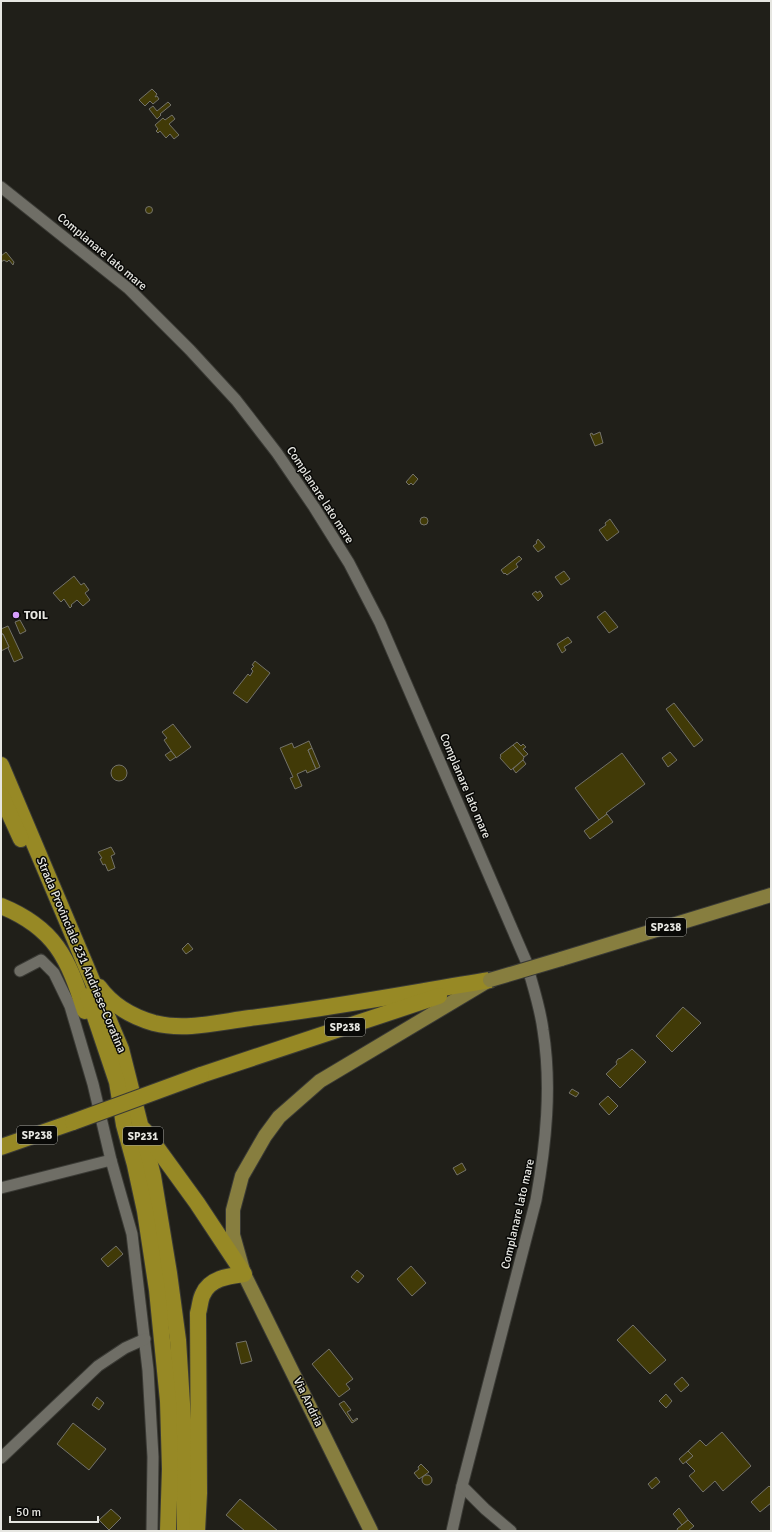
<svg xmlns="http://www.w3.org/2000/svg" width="772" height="1532" font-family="Signika,sans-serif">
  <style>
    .building { fill: #413a07; stroke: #73726a }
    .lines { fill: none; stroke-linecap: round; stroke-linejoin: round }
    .minor-casing { stroke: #3a3a35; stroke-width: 13 }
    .major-casing { stroke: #3a3a35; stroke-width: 16 }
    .highway-casing { stroke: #3a3a35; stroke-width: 18 }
    .minor { stroke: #6f6e66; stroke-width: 11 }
    .major { stroke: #877e3f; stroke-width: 14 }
    .highway { stroke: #978925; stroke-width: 16 }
    .major-bridge-casing { stroke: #3a3a35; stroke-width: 16; stroke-linecap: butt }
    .highway-bridge-casing { stroke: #3a3a35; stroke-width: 18; stroke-linecap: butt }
    .major-bridge { stroke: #877e3f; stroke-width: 14 }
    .highway-bridge { stroke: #978925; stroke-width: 16 }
    .poi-dot { fill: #d59cfb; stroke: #090907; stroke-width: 1.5 }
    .labels { text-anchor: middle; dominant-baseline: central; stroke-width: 3; stroke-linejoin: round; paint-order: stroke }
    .shield { fill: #090907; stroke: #a4a4a0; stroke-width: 1 }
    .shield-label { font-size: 11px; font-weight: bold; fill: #e6e6e1 }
    .street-label { font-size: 12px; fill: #e6e6e1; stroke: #090907 }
    .poi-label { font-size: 12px; font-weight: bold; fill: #e6e6e1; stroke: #090907; text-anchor: start }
  </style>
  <rect width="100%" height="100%" fill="#201f19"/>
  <!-- building -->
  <g class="building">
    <path d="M152 89 157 94 155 97 157 96 159 99 153 104 150 101 145 106 139 100Z"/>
    <path d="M168 102 171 105 160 114 161 115 157 119 149 109 153 106 157 111Z"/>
    <path d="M172 115 175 119 169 124 179 135 174 139 170 134 166 138 160 131 158 133 156 131 158 129 155 125 163 118 165 120Z"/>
    <circle cx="149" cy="210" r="3.5"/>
    <path d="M6 252 14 262 13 265 9 260 7 262 4 260 1 262V256Z"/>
    <path d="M600 432 603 443 595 446 590 434 592 433 593 435Z"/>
    <path d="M413 474 418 479 413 485 411 483 409 485 406 482Z"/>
    <circle cx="424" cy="521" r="4"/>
    <path d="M610 519 619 532 607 541 599 530 606 525 605 523Z"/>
    <path d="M538 539 545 547 538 552 533 546 537 543 536 542Z"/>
    <path d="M519 556 522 559 516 564 518 567 507 575 505 573 504 574 501 570Z"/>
    <path d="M564 571 570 579 561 585 555 577Z"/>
    <path d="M74 576 81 585 84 583 89 590 85 593 90 600 83 606 77 600 71 605 72 606 70 608 64 599 61 602 53 593Z"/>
    <path d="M536 591 537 593 540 591 543 596 538 601 532 594Z"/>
    <path d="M605 611 618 627 609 633 597 617Z"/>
    <path d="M20 620 26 631 20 634 15 622Z"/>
    <path d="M8 626 23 658 14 662 8 648 9 647 3 634 1 633V629Z"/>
    <path d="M3 634 9 647 1 651V635Z"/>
    <path d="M568 637 572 642 564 647 566 650 562 653 557 644Z"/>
    <path d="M255 661 270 673 247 703 233 693 248 674 250 676 253 671 251 669 254 666 252 665Z"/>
    <path d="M674 703 703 740 694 747 666 709Z"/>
    <path d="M173 724 191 747 176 758 164 740 167 738 162 732Z"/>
    <path d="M309 741 312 748 308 750 316 769 307 773 306 770 297 774 302 786 295 789 290 778 293 777 280 748 292 743 294 748Z"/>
    <path d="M517 742 521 746 523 744 526 747 523 749 528 754 524 757 513 745Z"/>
    <path d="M513 745 524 757 523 760 511 770 500 758 501 756 500 755Z"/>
    <path d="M312 748 320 767 316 769 308 750Z"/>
    <path d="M171 751 176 757 170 761 165 755Z"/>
    <path d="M670 752 677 760 668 767 662 758Z"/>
    <path d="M622 753 645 784 606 813 607 814 599 820 575 788Z"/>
    <path d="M523 760 526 764 516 773 513 769Z"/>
    <circle cx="119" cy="773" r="8"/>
    <path d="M607 814 613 822 590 839 584 831Z"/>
    <path d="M111 847 115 854 111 856 115 868 108 871 105 864 103 865 100 859 102 858 98 852Z"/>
    <path d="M188 943 193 949 186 954 182 949Z"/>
    <path d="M683 1007 701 1023 672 1052 656 1036Z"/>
    <path d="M632 1049 646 1062 620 1088 606 1074 617 1064 616 1062 618 1059 621 1058Z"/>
    <path d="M572 1089 579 1093 576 1097 569 1093Z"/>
    <path d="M608 1096 618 1106 609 1115 599 1104Z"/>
    <path d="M462 1163 466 1170 457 1175 453 1168Z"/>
    <path d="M116 1246 123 1254 108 1267 101 1259Z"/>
    <path d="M411 1266 426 1283 412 1296 397 1279Z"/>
    <path d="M357 1270 364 1276 358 1283 351 1277Z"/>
    <path d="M633 1325 666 1360 650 1374 617 1340Z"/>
    <path d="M246 1341 252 1361 241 1364 236 1343Z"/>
    <path d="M329 1349 353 1379 346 1384 350 1389 339 1397 312 1364Z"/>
    <path d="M682 1377 689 1385 681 1392 674 1384Z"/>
    <path d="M666 1394 672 1401 666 1408 659 1401Z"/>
    <path d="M97 1397 104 1403 99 1410 92 1405Z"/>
    <path d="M344 1401 351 1410 347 1412 353 1421 357 1418 358 1419 352 1423 339 1404Z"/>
    <path d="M73 1423 106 1449 89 1470 57 1444Z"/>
    <path d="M722 1432 751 1466 723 1491 715 1481 703 1492 689 1476 695 1471 686 1462 693 1456 688 1451 700 1440 706 1446Z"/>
    <path d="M688 1451 693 1456 683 1464 679 1459Z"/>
    <path d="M421 1464 429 1472 419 1479 414 1473 419 1469 418 1467Z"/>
    <circle cx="427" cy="1480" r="5"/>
    <path d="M656 1477 660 1482 652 1489 648 1484Z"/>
    <path d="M769 1486 771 1488V1503L760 1512 751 1502Z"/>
    <path d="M240 1499 278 1531H245L226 1515Z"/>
    <path d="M679 1508 688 1520 682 1525 673 1514Z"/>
    <path d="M111 1509 121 1518 109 1530 99 1520Z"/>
    <path d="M688 1520 694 1526 688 1531H678L677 1529Z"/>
  </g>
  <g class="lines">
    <defs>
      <g id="minor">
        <path d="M1 187 129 289 190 350 236 400 277 453 314 507 349 563 380 623 526 961C532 984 540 1006 543 1030 552 1086 546 1144 536 1200L462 1486 452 1531"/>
        <path d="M20 971 41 960 54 973 70 1006 93 1084 111 1160 132 1234 148 1370 153 1457 152 1531"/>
        <path d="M1 1188 111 1160"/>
        <path d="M1 1458 98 1366 125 1348 145 1339"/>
        <path d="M462 1486 485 1509 511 1531"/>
      </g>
      <g id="major">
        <path d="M561 959 771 895"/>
        <path d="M371 1531 244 1274 233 1235V1210L242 1176 265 1136 279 1117 320 1081 486 982"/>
      </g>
      <g id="highway">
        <path d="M1 765 121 1049 153 1176 169 1273 178 1340 185 1452V1531"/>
        <path d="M1 795 21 839"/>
        <path d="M1 906C55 928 68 958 85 1011"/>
        <path d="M99 987C112 1005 133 1017 154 1023 185 1031 219 1022 250 1018 331 1008 410 993 490 980"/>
        <path d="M88 996 117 1082 124 1125 135 1165 145 1211 157 1290 168 1401 170 1469 168 1531"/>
        <path d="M201 1075 439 996"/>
        <path d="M144 1130 197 1203 244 1274C229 1276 210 1278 203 1294 200 1299 200 1307 198 1313L199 1493 197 1531"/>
        <path d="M1 1147 73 1122"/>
      </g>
    </defs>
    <!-- minor casing -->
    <use href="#minor" class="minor-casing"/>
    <!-- major casing -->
    <use href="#major" class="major-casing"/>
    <!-- highway casing -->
    <use href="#highway" class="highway-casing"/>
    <!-- minor -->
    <use href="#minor" class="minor"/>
    <!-- major -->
    <use href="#major" class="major"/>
    <!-- highway -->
    <use href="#highway" class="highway"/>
    <defs>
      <path id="major-bridge" d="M490 980 561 959"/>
      <path id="highway-bridge" d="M73 1122 201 1075"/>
    </defs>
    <!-- major-bridge casing -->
    <use href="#major-bridge" class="major-bridge-casing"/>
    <!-- highway-bridge casing -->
    <use href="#highway-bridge" class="highway-bridge-casing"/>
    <!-- major-bridge -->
    <use href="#major-bridge" class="major-bridge"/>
    <!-- highway-bridge -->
    <use href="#highway-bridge" class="highway-bridge"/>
  </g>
  <!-- markers -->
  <circle class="poi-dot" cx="16" cy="615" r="4"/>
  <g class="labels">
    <!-- shield labels -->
    <g class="shield">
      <rect x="646" y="918" width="40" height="18" rx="3"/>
      <rect x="325" y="1018" width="40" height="18" rx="3"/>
      <rect x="17" y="1126" width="40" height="18" rx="3"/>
      <rect x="123" y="1127" width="40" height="18" rx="3"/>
    </g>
    <g class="shield-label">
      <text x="666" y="927">SP238</text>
      <text x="345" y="1027">SP238</text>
      <text x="37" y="1135">SP238</text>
      <text x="143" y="1136">SP231</text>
    </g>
    <!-- street labels -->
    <g class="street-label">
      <text transform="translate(102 252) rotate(40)">Complanare lato mare</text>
      <text transform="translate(320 495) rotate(57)">Complanare lato mare</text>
      <text transform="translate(465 786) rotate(67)">Complanare lato mare</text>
      <text transform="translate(81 955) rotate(67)">Strada Provinciale 231 Andriese-Coratina</text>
      <text transform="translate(518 1214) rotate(-77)">Complanare lato mare</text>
      <text transform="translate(308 1402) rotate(64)">Via Andria</text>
    </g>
    <!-- poi labels -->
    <g class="poi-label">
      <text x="24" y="615">TOIL</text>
    </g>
  </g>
  <!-- border -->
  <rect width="772" height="1532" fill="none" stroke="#e6e6e1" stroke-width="4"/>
  <!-- scale -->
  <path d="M10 1516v6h88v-6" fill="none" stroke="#e6e6e1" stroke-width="2"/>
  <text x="16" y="1516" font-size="12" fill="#e6e6e1" stroke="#090907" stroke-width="3" paint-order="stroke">50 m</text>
</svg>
